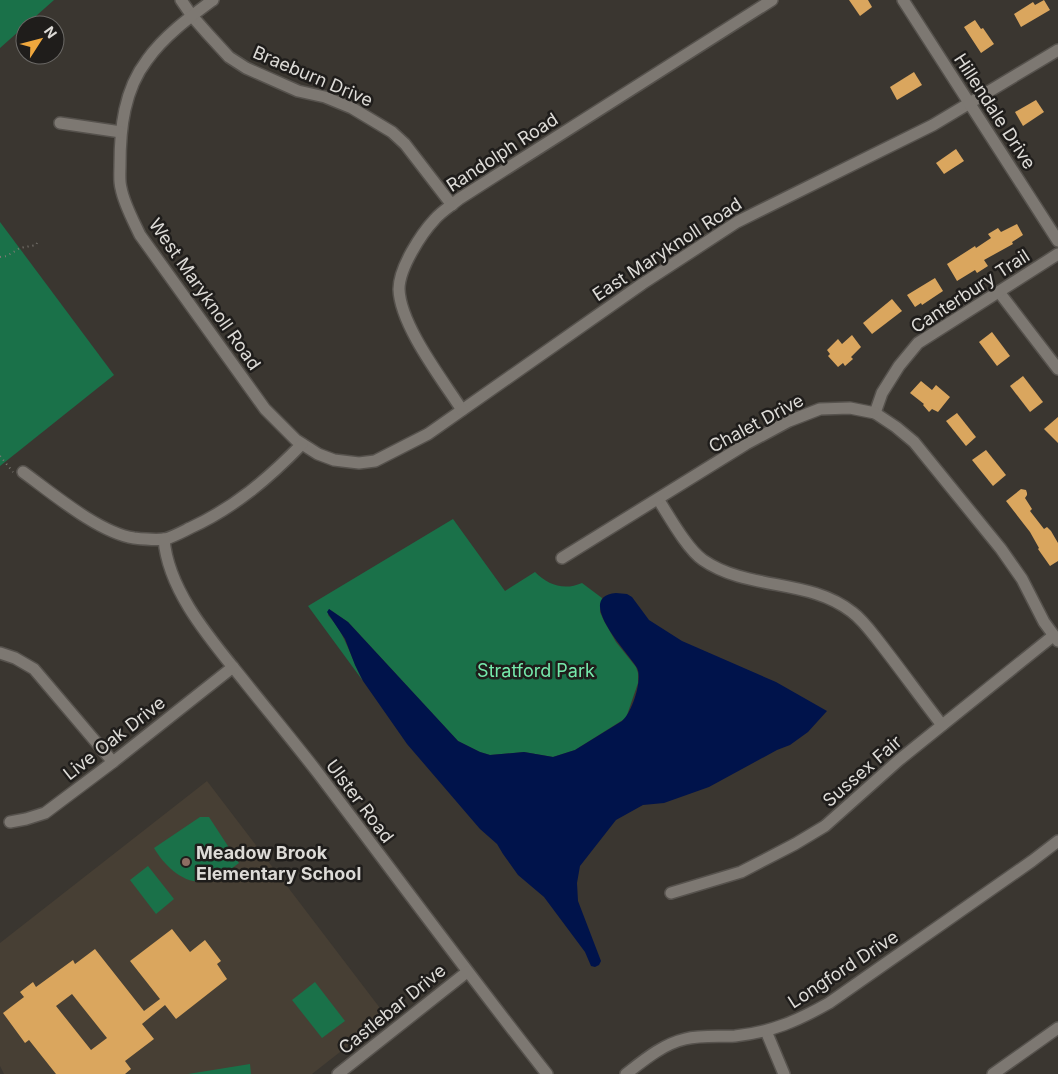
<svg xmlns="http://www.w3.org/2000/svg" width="1058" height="1074" font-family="Inter,sans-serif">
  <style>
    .built { fill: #473f34 }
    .green { fill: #1a7149 }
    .water { fill: #00134b }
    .building { fill: #daa65e; fill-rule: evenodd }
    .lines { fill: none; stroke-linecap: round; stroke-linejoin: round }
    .street-casing { stroke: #56524d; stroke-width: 14 }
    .path { stroke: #7d7a74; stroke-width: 2; stroke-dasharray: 1 4; stroke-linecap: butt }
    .street { stroke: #7d7872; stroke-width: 11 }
    .education-dot { fill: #8d6e63; stroke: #1f1d1b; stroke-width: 2 }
    .labels { text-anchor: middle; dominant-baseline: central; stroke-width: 5; stroke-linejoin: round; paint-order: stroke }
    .street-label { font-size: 18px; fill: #dddbd7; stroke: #1f1d1b }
    .park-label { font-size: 18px; fill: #76eaac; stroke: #1f1d1b }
    .poi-label { font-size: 18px; font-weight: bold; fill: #dddbd7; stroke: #1f1d1b; text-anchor: start }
  </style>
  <rect width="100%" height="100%" fill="#3a3630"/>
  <!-- built -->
  <path class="built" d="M207 781 386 1016 312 1074H4L0 1066V943Z"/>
  <!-- green -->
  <g class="green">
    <path d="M0 0H54L0 48Z"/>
    <path d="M0 222 114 375 0 466Z"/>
    <path d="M453 519 505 591 535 572C548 585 564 591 582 583L602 598 600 612 604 621 616 642 636 667 638 673V683L626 718 575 750 553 757 524 752 490 755 480 752 458 741 348 622 329 609 328 615C346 634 351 659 363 681L308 606Z"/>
    <path d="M200 817H209L239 863C231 869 222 877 212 880 187 888 166 868 154 848Z"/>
    <path d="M148 866 174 899 156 914 130 880Z"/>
    <path d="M315 982 345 1021 322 1038 292 1000Z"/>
    <path d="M250 1064 251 1074H188Z"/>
  </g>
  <!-- water -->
  <path class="water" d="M616 593 627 594 632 597 649 620 682 641 776 682 827 711 808 732 790 745 777 750 709 787 664 803 643 805 616 820 580 866 577 883 578 901 601 961 599 965 595 967 591 966 585 952 544 897 518 875 503 854 497 844 480 829 407 744 363 681 355 665 345 639 327 612 329 609 348 622 458 741 480 752 490 755 524 752 553 757 575 750 622 721C632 713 643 679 637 668 629 654 573 597 616 593Z"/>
  <!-- building -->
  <g class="building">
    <path d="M849 0H868L872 7 860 16Z"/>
    <path d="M1044 0 1050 10 1021 27 1014 14 1033 2 1035 5Z"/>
    <path d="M975 20 981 29 983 28 994 44 981 53 964 27Z"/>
    <path d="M914 72 922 85 897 100 890 87Z"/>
    <path d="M1036 100 1044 112 1023 126 1015 112Z"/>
    <path d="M956 149 964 161 944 174 936 163Z"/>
    <path d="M1017 224 1023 235 1012 242 1013 244 984 260 988 266 977 273 975 270 957 281 947 264 975 246 976 248 991 238 988 234 998 228 1001 232Z"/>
    <path d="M935 278 943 291 922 305 921 303 915 307 907 295Z"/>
    <path d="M892 299 902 311 872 334 863 323Z"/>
    <path d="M992 332 1010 356 997 366 979 342Z"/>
    <path d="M852 335 861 347 851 357 853 359 845 366 843 363 838 367 828 356 830 354 827 350 838 339 842 344Z"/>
    <path d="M1023 376 1043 402 1030 412 1010 386Z"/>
    <path d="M921 381 932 390 936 385 950 397 938 412 932 409 929 412 923 405 924 404 910 393Z"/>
    <path d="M957 413 976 437 966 446 946 421Z"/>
    <path d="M1058 417V443L1044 429Z"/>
    <path d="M986 450 1006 475 993 486 972 460Z"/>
    <path d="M1021 489 1026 490 1027 493V495L1025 498 1032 509 1030 511 1044 529 1047 527 1051 531 1058 543V561L1050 566 1038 549 1039 548 1030 532 1006 501Z"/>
    <path d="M172 929 190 952 205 940 221 961 217 964 227 979 176 1019 165 1005 142 1024 154 1039 125 1061 131 1069 125 1074H56L29 1040 25 1043 3 1013 24 997 20 992 33 982 36 987 73 960 75 964 95 949 144 1011 160 999 130 961ZM72 994 107 1038 91 1050 56 1006Z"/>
  </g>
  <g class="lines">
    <defs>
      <g id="street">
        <path d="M181 0 192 16 207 33 229 57 246 68 298 91 325 97 352 108 392 132 405 144 452 205"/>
        <path d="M213 0C190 17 164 36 147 60 124 90 120 128 120 165 120 173 119 181 121 188 124 204 133 220 140 235L265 409 296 440 318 454 334 460 359 463 375 461 428 434 642 284 737 222 933 125 1058 50"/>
        <path d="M903 0 1058 241"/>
        <path d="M60 123 121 132"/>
        <path d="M999 292 1058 369"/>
        <path d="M462 410C442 379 400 325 399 289 399 268 421 234 435 219 442 211 451 206 459 199L772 0"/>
        <path d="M875 413 882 393 899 366 918 343 1058 254"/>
        <path d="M23 472C52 493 99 533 134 538 143 539 157 540 165 539 173 537 182 532 190 528 234 508 269 478 302 444"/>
        <path d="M658 499C669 516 687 549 703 560 748 591 809 578 852 612 863 620 872 633 880 643 901 670 921 698 942 725"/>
        <path d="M164 539C168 592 213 642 245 682 269 712 294 742 318 773 394 873 469 975 547 1074"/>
        <path d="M562 558 746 444 789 421 820 409 850 408 875 413 896 427 914 442 1001 549 1022 579 1044 622 1058 641"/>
        <path d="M0 653 15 658 34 669 113 762"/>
        <path d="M10 822 26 819 45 813 113 762 233 667"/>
        <path d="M671 893 741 872 795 844 825 826 899 760 1053 636"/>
        <path d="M766 1031 784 1074"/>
        <path d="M338 1074 467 972"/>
        <path d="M626 1074C644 1060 663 1044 685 1039 701 1035 719 1037 735 1036 772 1032 797 1021 829 1003L1032 861 1058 841"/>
        <path d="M993 1074 1058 1028"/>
      </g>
    </defs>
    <!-- street casing -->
    <use href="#street" class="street-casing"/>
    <!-- path -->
    <g class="path">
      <path d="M0 257 7 256 20 248 36 245 37 243"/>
      <path d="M0 456 13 472"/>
    </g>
    <!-- street -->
    <use href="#street" class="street"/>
  </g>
  <!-- markers -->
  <circle class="education-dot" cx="186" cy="862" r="5"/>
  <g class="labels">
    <!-- street labels -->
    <g class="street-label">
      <text transform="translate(313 76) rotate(23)">Braeburn Drive</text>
      <text transform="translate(995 111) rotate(57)">Hillendale Drive</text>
      <text transform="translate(502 152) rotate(-33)">Randolph Road</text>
      <text transform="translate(667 249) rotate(-33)">East Maryknoll Road</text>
      <text transform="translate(970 291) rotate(-33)">Canterbury Trail</text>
      <text transform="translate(205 294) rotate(55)">West Maryknoll Road</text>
      <text transform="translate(756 423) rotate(-28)">Chalet Drive</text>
      <text transform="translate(114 738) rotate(-38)">Live Oak Drive</text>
      <text transform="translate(862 771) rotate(-41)">Sussex Fair</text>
      <text transform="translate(360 801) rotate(53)">Ulster Road</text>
      <text transform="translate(843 969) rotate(-33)">Longford Drive</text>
      <text transform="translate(392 1009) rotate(-39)">Castlebar Drive</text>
    </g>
    <!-- park labels -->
    <g class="park-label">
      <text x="536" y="670">Stratford Park</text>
    </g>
    <!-- poi labels -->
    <g class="poi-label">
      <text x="196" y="852">Meadow Brook<tspan x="196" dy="21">Elementary School</tspan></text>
    </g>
  </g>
  <!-- north arrow -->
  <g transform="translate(40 40) rotate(54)"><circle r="24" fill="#1f1d1b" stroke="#6b6966"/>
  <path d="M0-4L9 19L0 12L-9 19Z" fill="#efa73d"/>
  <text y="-8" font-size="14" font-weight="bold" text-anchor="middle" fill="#dddbd7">N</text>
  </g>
</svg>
